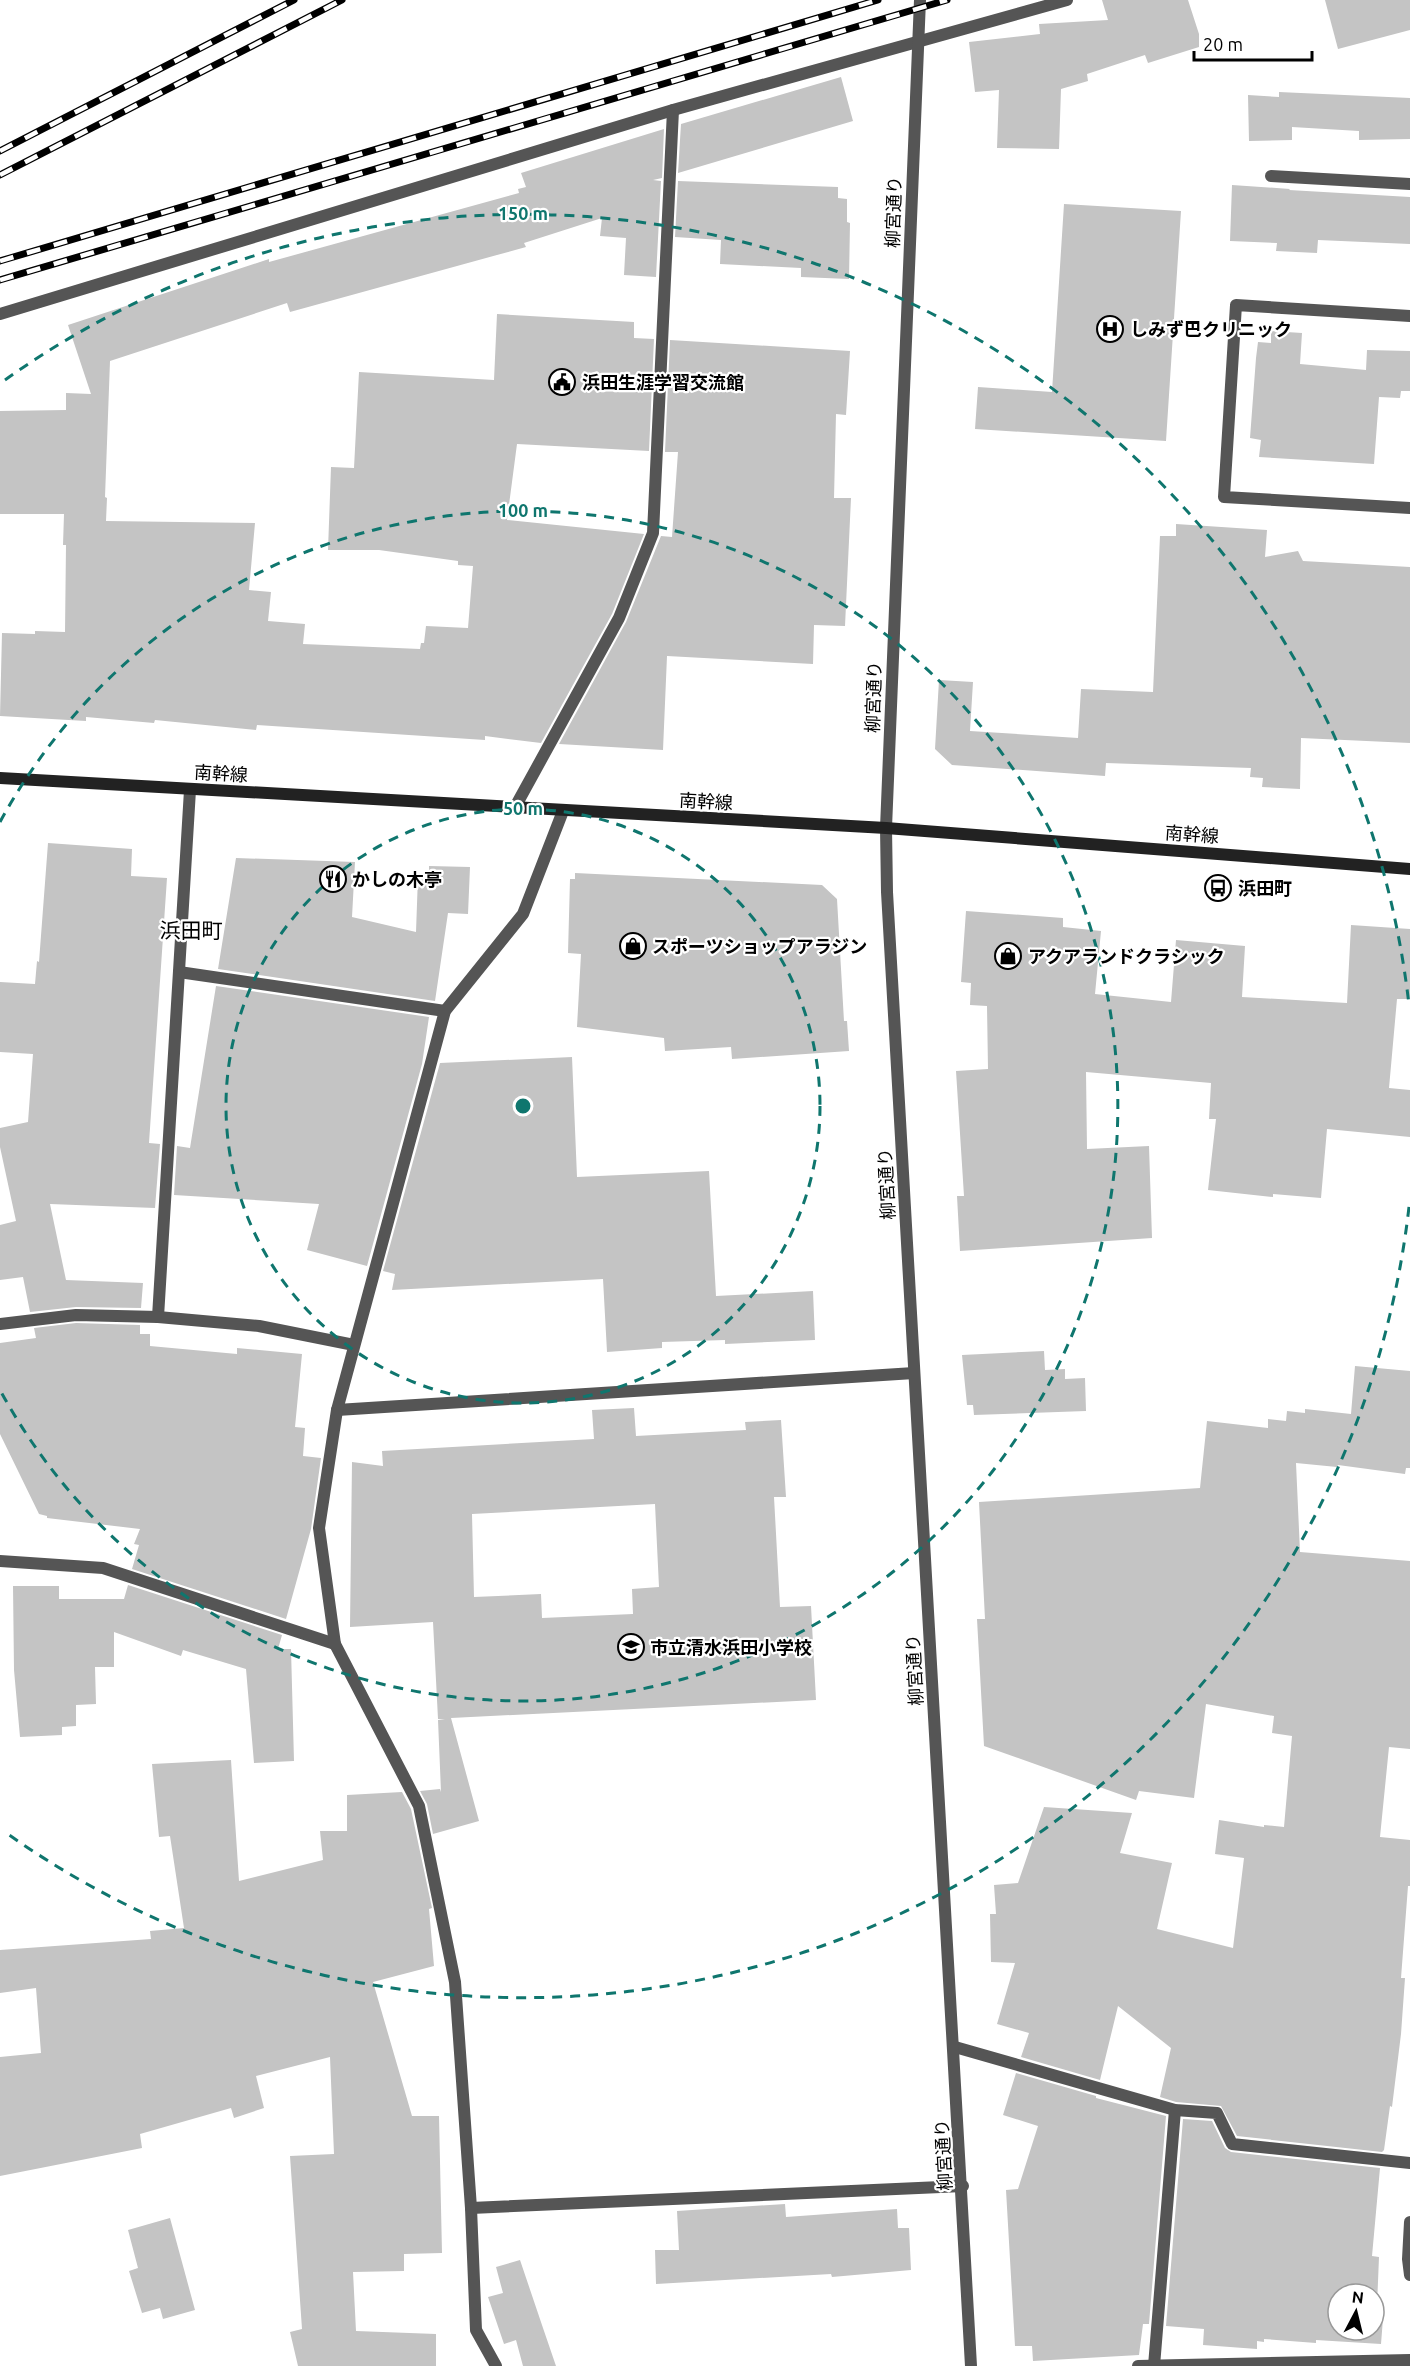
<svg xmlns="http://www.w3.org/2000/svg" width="1410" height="2366" font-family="Ubuntu,'Noto Sans JP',sans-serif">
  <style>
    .building { fill: #c4c4c4; fill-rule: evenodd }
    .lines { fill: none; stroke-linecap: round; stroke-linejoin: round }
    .minor { stroke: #555; stroke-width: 12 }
    .tertiary { stroke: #555; stroke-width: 12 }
    .secondary { stroke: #222; stroke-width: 12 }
    .rail-casing { stroke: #000; stroke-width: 7 }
    .rail { stroke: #fff; stroke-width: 4.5; stroke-dasharray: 14; stroke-linecap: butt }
    .ring { fill: none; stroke: #0f766e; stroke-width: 3; stroke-dasharray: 10 8 }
    .labels { text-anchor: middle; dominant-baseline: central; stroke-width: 4.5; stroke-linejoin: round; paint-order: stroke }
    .street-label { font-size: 18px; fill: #000; stroke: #fff }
    .poi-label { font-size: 18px; font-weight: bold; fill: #000; stroke: #fff; text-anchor: start }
    .quarter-label { font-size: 21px; fill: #000; stroke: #fff }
    .centre { fill: #0f766e; stroke: #fff; stroke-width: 3 }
    .ring-label { font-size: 18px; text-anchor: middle; font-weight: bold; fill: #0f766e; stroke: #fff; stroke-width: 4.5; stroke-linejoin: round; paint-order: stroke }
  </style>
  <rect width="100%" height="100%" fill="#fff"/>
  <!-- building -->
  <g class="building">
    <path d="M1102 0H1188L1199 34V47L1148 63 1145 55 1087 74 1088 81 1061 89 1059 149 997 148 999 90 975 92 969 42 1040 34 1039 24 1108 20Z"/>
    <path d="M1325 0H1410V30L1338 49Z"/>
    <path d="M841 77 853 121 678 173 681 124Z"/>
    <path d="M1279 92 1410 98V139L1359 140V131L1292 127V140L1249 141 1248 95 1279 97Z"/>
    <path d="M664 129 662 178 653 180 661 181 656 277 624 275 626 238 600 236 602 218 524 243 526 247 290 312 287 303 110 361 105 497 107 498 106 521 255 523 249 590 271 592 268 621 305 624 303 644 420 649 421 643H424L426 626 468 628 473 566 458 565V561L379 550H328L331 467 354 468 359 372 494 380 497 314 634 322V338L654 339 649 451 517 444 507 520 644 534 612 614 541 743 485 736V740L257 725 256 730 155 720 154 723 86 717V721L0 716 2 633 35 634V631L65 632 66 545H63L64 514H0V411L66 410V393L91 394 68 325 269 259V262L519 193 518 189 526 187 521 173Z"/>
    <path d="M678 181 838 187V198L847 199V222L850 223 849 279 801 277V268L720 264 721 240 675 237Z"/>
    <path d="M1232 185 1290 189 1289 190 1410 197V244L1318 240 1317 253 1276 251 1277 243 1230 241Z"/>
    <path d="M1064 204 1181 211 1166 441 975 429 978 387 1052 392Z"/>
    <path d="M1271 331 1302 333 1300 364 1366 370 1367 350 1410 351V391H1401L1400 398 1379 397 1374 464 1259 457 1261 440 1250 438 1256 358 1258 342 1271 343Z"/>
    <path d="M670 340 850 351 846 415 836 414 834 498H851L845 626 814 625 813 664 667 656 663 750 559 744 626 622 661 536 672 537 678 452H665Z"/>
    <path d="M1176 524 1267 530 1265 557 1298 551 1303 561 1410 567V743L1301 738 1300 789 1262 787 1263 778 1250 777 1251 768 1106 763 1105 776 952 765 935 749 939 680 973 682 970 731 1078 738 1081 689 1153 692 1160 536H1176Z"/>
    <path d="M48 843 132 849 131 876 167 878 149 1143 160 1144 155 1208 50 1204 66 1280 143 1283 141 1308 76 1307 30 1312 23 1277 0 1280V1225L16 1221 0 1147V1128L28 1122 33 1054 0 1052V982L35 984 37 961 39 962Z"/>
    <path d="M236 858 355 862 352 917 416 932 418 876H429V866L470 867 468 914 448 913 435 1001 218 969Z"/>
    <path d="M575 873 822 885 837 899 844 1021H847L849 1051 732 1059 731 1047 665 1051 664 1038 577 1027 581 954 568 953 570 879H575Z"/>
    <path d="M966 911 1063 918V927L1101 931 1095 994 1171 1002 1176 940 1245 946 1242 997 1347 1003 1351 925 1410 929V999H1397L1389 1088 1410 1090V1137L1327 1129 1321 1198 1273 1194V1197L1208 1190 1216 1119H1209L1211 1083 1086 1072 1087 1149 1149 1146 1152 1238 960 1251 957 1196H964L956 1071 988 1069 987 1006 970 1005 971 983 961 982Z"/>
    <path d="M216 986 429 1017 422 1064 367 1266 307 1250 319 1204 174 1195 177 1146 190 1148Z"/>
    <path d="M572 1057 577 1177 709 1171 716 1296 813 1291 815 1340 725 1344V1340L662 1342V1348L607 1352 603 1279 392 1290 395 1274 383 1271 440 1063Z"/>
    <path d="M76 1323 140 1325V1334H150V1346L237 1354V1348L302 1354 295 1427 305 1428 303 1456 321 1458 311 1529 286 1619 132 1569 139 1545 134 1544 140 1529 47 1518V1516L39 1514 0 1434V1343L36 1338 34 1328Z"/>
    <path d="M1044 1351 1045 1370 1065 1369V1379L1085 1378 1086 1411 974 1415 973 1405H967L962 1355Z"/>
    <path d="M1355 1366 1410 1371V1468H1406L1405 1474 1338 1465 1337 1467 1296 1463 1300 1552 1410 1561V1749L1389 1747 1380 1837 1410 1840V1886H1408L1401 1978H1405L1401 2034 1392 2107 1390 2106 1384 2150 1382 2152 1237 2136 1221 2106 1176 2102 1160 2097 1171 2048 1118 2006 1100 2080 1021 2057 1029 2033 997 2024 1015 1963 991 1962 990 1914H996L994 1885 1018 1883 1044 1807 1132 1813 1120 1853 1172 1863 1157 1929 1233 1948 1244 1858 1215 1854 1219 1820 1264 1827V1825L1284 1827 1292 1736 1272 1733 1274 1716 1206 1704 1194 1798 1139 1791 1136 1800 984 1746 977 1619H985L979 1502 1200 1488 1207 1421 1268 1428V1419L1286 1421 1287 1411 1305 1413V1409L1351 1414Z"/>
    <path d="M634 1408 636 1436 746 1430 745 1422 781 1420 786 1497H774L780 1607 811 1606 816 1700 451 1718 479 1821 433 1834 427 1804 420 1791 440 1789 441 1792 438 1720 445 1719H438L433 1622 350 1627 352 1462 383 1466 382 1451 594 1439 592 1410ZM655 1504 659 1587 632 1589 633 1614 542 1618 541 1594 474 1597 472 1514Z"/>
    <path d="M128 1585 282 1635 278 1649H291L294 1761 254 1763 246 1669 183 1650 181 1656 114 1632V1667H95L96 1704 76 1705V1726L62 1727V1735L20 1737 14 1670 13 1586H59V1599H124Z"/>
    <path d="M231 1760 239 1881 323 1860 320 1831H347V1795L402 1792 411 1809 432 1908 429 1909 434 1966 373 1982 412 2116H439L442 2253 404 2254V2271L353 2272 356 2331 436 2334V2366H298L290 2332 302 2329 290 2156 334 2154 330 2057 256 2076 264 2108 234 2118 231 2108 140 2134 142 2148 0 2176V2057L41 2053 36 1988 0 1993V1950L151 1939 150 1931 184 1928 170 1836 159 1837 152 1764Z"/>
    <path d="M1016 2073 1096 2096V2098L1166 2116 1149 2324H1143L1139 2355 1033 2361 1032 2346H1015L1006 2190 1018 2189 1038 2126 1003 2115Z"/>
    <path d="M1183 2119 1212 2121 1225 2148 1231 2152 1380 2168 1372 2256 1379 2257 1377 2306H1384L1381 2344 1316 2340V2343L1264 2339V2342L1257 2341V2349L1203 2345 1204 2329 1166 2326ZM1338 2294H1374V2330H1338Z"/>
    <path d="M785 2204 786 2217 897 2209 898 2228H909L911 2270 832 2277 831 2274 656 2284 655 2250H679L677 2211Z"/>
    <path d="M170 2218 195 2310 163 2319 160 2308 142 2313 129 2271 138 2268 128 2230Z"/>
    <path d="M520 2260 543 2328 556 2366H523L516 2340 504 2344 488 2297 503 2293 496 2267Z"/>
  </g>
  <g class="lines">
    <!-- minor -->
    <g class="minor">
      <path d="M1271 176 1410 184"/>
      <path d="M0 314 673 110 1067 0"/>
      <path d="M1410 316 1236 305 1224 497 1410 508"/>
      <path d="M514 809 619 618 653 533 673 110"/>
      <path d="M179 972 445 1011"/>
      <path d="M158 1317 190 790"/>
      <path d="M0 1324 76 1315 158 1317 259 1326 354 1345"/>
      <path d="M337 1410 914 1373"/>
      <path d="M0 1561 103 1568 335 1644"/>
      <path d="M955 2047 1175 2110 1217 2113 1232 2144 1410 2163"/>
      <path d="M471 2208 963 2186"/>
      <path d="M1410 2222 1408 2259 1410 2275"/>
      <path d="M496 2366 476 2330 471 2208 455 1982 419 1806 335 1644 319 1528 337 1410 445 1011 523 914 563 811"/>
      <path d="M1138 2366 1410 2360"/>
      <path d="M1154 2366 1175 2110"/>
    </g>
    <!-- tertiary -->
    <path class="tertiary" d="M920 0 886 828 887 892 971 2366"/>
    <!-- secondary -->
    <path class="secondary" d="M0 778 886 828 1410 869"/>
    <defs>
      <g id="rail">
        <path d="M0 151 294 0"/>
        <path d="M0 175 342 0"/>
        <path d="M0 261 878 0"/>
        <path d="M0 280 947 0"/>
      </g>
    </defs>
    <!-- rail casing -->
    <use href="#rail" class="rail-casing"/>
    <!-- rail -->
    <use href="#rail" class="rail"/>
  </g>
  <!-- distance rings -->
  <g class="ring">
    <circle cx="523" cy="1106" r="297"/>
    <path d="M0 822A595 595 0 1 1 0 1390"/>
    <path d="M1409 1207A892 892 0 0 1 5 1832M5 380A892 892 0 0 1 1409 1005"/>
  </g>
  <!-- icons -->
  <defs>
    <symbol id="hospital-ring" viewBox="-11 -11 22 22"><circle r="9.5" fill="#fff" stroke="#000" stroke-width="1.5"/><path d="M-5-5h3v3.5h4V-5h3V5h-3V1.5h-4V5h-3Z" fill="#000"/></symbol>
    <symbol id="civic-ring" viewBox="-11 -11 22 22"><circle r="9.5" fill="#fff" stroke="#000" stroke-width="1.5"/><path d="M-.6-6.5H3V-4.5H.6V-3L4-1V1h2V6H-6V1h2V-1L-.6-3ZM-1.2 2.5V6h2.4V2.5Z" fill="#000"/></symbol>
    <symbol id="restaurant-ring" viewBox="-11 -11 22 22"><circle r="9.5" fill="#fff" stroke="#000" stroke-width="1.5"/><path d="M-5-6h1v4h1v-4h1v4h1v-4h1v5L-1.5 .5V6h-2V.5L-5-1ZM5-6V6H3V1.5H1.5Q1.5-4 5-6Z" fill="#000"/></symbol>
    <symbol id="bus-ring" viewBox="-11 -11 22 22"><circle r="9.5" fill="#fff" stroke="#000" stroke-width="1.5"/><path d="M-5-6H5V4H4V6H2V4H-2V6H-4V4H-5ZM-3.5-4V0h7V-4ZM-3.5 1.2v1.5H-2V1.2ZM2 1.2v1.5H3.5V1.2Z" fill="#000"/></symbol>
    <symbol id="shop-ring" viewBox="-11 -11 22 22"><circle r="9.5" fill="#fff" stroke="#000" stroke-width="1.5"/><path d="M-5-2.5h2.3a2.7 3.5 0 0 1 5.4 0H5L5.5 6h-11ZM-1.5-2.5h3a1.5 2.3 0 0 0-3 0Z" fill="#000"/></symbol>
    <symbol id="school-ring" viewBox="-11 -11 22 22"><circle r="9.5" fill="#fff" stroke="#000" stroke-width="1.5"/><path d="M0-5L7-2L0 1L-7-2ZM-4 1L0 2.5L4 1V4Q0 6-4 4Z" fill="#000"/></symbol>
  </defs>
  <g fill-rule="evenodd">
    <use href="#hospital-ring" x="1095" y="314" width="30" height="30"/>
    <use href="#civic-ring" x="547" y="367" width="30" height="30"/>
    <use href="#restaurant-ring" x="318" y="864" width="30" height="30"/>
    <use href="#bus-ring" x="1203" y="873" width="30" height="30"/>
    <use href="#shop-ring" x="618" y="931" width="30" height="30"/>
    <use href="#shop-ring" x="993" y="941" width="30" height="30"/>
    <use href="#school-ring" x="616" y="1632" width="30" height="30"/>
  </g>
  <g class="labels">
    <!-- street labels -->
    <g class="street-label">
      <text transform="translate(893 212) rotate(-88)">柳宮通り</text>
      <text transform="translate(873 697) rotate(-88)">柳宮通り</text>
      <text transform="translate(221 773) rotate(3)">南幹線</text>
      <text transform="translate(706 801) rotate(3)">南幹線</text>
      <text transform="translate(1192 834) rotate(4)">南幹線</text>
      <text transform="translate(886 1184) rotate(-93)">柳宮通り</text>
      <text transform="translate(914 1670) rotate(-93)">柳宮通り</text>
      <text transform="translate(943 2155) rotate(-93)">柳宮通り</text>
    </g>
    <!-- poi labels -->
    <g class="poi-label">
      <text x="1130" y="329">しみず巴クリニック</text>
      <text x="582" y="382">浜田生涯学習交流館</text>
      <text x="352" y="879">かしの木亭</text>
      <text x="1238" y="888">浜田町</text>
      <text x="652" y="946">スポーツショップアラジン</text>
      <text x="1028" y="956">アクアランドクラシック</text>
      <text x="650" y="1647">市立清水浜田小学校</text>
    </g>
    <!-- quarter labels -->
    <g class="quarter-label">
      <text x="191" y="930">浜田町</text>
    </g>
  </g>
  <circle cx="523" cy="1106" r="9" class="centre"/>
  <g class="ring-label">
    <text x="523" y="220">150 m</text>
    <text x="523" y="517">100 m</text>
    <text x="523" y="815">50 m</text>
  </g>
  <!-- north arrow -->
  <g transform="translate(1356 2312) rotate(7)"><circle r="28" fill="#ffffff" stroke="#999999" stroke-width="1.5"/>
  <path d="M0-4.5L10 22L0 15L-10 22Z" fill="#000000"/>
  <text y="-9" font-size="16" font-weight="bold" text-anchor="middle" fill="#000000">N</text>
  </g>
  <!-- scale -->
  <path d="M1194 51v9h118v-9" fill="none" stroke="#000000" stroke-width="3"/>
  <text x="1203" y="51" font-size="18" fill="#000000" stroke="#ffffff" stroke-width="4.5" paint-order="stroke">20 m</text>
</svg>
